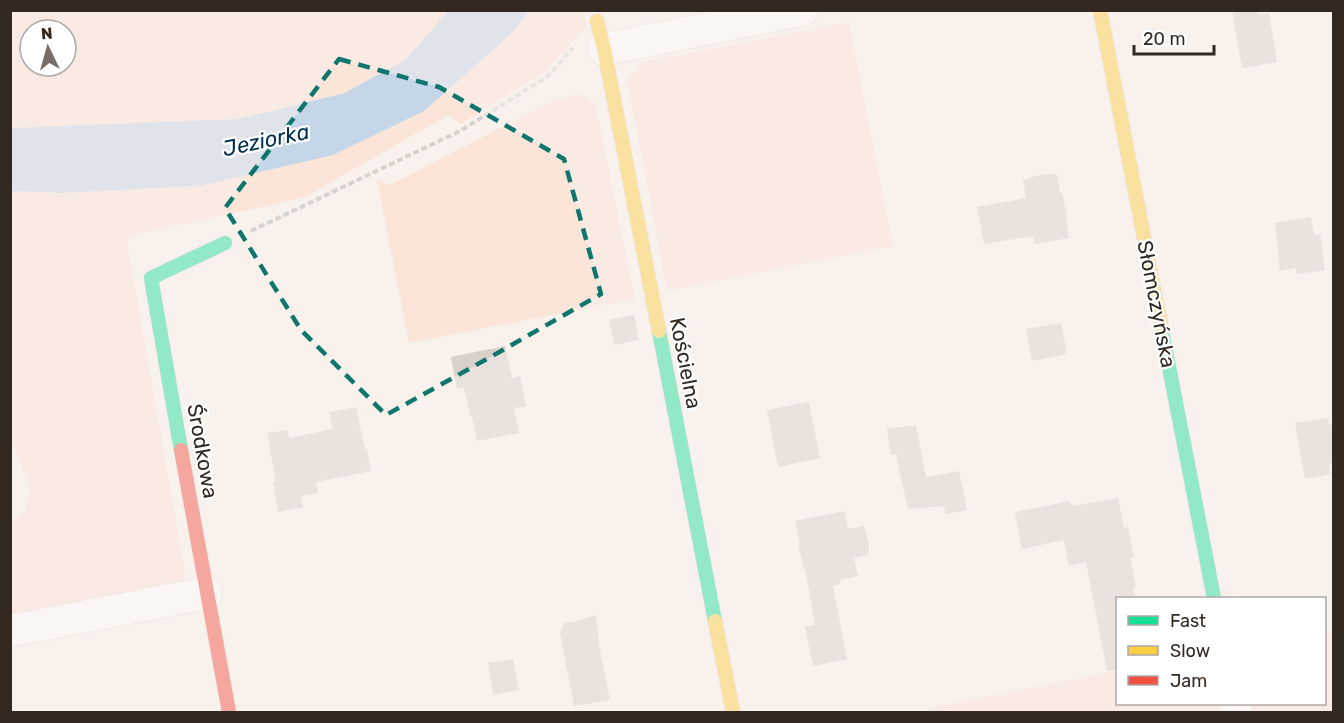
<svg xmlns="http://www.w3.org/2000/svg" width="1344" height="723" font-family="Rubik,sans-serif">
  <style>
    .green { fill: #fae5d8; fill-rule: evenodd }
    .water { fill: #c4d6e7 }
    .building { fill: #d9d0ca }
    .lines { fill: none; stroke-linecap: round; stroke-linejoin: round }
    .street-casing { stroke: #d6cdc7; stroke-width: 33 }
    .fast-casing { stroke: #d6cdc7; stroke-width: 15 }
    .slow-casing { stroke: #d6cdc7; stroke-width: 15 }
    .jam-casing { stroke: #d6cdc7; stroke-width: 15 }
    .path { stroke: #d6d4d2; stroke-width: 4; stroke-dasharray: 6 3; stroke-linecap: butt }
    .street { stroke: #fefdfc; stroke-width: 32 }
    .fast { stroke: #16e098; stroke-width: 14 }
    .slow { stroke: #ffcf43; stroke-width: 14 }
    .jam { stroke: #f24e42; stroke-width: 14 }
    .marked { fill: none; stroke: #0f766e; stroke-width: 4.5; stroke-dasharray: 12 8; stroke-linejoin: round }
    .labels { text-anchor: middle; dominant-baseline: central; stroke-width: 4.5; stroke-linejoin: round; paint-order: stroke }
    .street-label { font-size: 21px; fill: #332820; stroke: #fff }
    .water-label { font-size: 22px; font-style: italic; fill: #003053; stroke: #fff }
  </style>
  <rect width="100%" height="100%" fill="#f8f1ec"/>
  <!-- green -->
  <g class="green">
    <path d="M10 11H448L406 59 345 93 237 119 21 128H11ZM30 30H66V66H30Z"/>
    <path d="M529 11H584L587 25 546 71 461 124 448 115 305 197 126 237 185 572 183 581 11 615V521L26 510 30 489 11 438V191L63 193 199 186 512 33Z"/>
    <path d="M849 22 893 246 667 291 627 78C633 73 638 71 638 63Z"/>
    <path d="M578 94 587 97 595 103 635 299 409 343 377 180 390 185 554 100Z"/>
    <path d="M1333 630V712H1252L1251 704H1324L1325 631Z"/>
    <path d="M1117 671 1118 704H1216L1218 712H929L928 708Z"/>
  </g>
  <!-- water -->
  <path class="water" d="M448 11H529L512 33 424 111 333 155 199 186 63 193 11 191V128L237 119 345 93 406 59Z"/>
  <!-- building -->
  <g class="building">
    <path d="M1232 10H1258V14L1269 13 1277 62 1242 68Z"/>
    <path d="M1043 174 1048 175 1057 174 1060 193 1062 192 1068 221H1066L1069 238 1034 244 1033 236 984 244 977 207 1026 198 1023 180Z"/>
    <path d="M1311 217 1314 235 1320 234 1325 270 1297 274 1296 268 1280 271 1275 223Z"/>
    <path d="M634 315 639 340 614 345 609 320Z"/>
    <path d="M1061 323 1067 354 1032 361 1026 329Z"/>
    <path d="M505 346 512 378 520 376 526 406 514 408 519 433 477 441 472 416H470L464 388 457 389 451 357Z"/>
    <path d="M809 402 820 458 778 467 767 410Z"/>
    <path d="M356 407 365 450 367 449 371 471 316 482 318 493 301 496 303 507 278 512 273 482 276 481 267 433 288 430 289 438 333 429 329 412Z"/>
    <path d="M1328 418 1329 425 1334 424V463L1329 464 1331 474 1305 479 1295 423Z"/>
    <path d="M916 425 926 477 959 471 967 510 946 514 944 506 908 509 896 454 891 455 887 429Z"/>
    <path d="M1118 498 1124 528 1128 527 1134 557 1130 558 1136 587 1133 588 1135 598H1118V670L1107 671 1086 562 1069 566 1064 540 1022 549 1015 512 1070 501 1071 506Z"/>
    <path d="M845 511 848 529 864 526 869 546 868 555 854 558 858 576 840 580V584L833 586 847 659 813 666 805 627 815 625 807 579 798 545H800L795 521Z"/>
    <path d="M596 615 599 646 610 700 574 706 560 633 564 623 574 622Z"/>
    <path d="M513 659 519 690 493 695 488 663Z"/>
  </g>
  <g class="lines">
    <defs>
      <g id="street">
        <path d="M604 49 802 10"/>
        <path d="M10 631 206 593"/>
        <path d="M1235 704 1236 712"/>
      </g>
      <g id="fast">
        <path d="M659 331 715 621"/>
        <path d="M1162 331 1214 598"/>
        <path d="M181 450 151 278 225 243"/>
      </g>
      <g id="slow">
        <path d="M1100 10 1162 331"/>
        <path d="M597 21 604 49 659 331"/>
        <path d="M715 621 733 712"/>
      </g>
      <path id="jam" d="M181 450 229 712"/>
    </defs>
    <!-- street casing -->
    <use href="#street" class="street-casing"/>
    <!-- fast casing -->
    <use href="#fast" class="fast-casing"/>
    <!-- slow casing -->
    <use href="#slow" class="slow-casing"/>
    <!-- jam casing -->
    <use href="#jam" class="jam-casing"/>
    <!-- path -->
    <path class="path" d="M251 231 460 131 547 77 573 48"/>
    <!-- street -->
    <use href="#street" class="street"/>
    <!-- fast -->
    <use href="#fast" class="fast"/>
    <!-- slow -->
    <use href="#slow" class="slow"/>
    <!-- jam -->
    <use href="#jam" class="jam"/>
  </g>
  <!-- marked area -->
  <path d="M0 0H1344V723H0ZM339 59 439 87 564 159 601 294 487 359 386 415 301 330 225 208Z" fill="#f8f1ec" fill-opacity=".55" fill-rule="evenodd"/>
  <path class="marked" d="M339 59 439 87 564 159 601 294 487 359 386 415 301 330 225 208Z"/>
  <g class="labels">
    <!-- street labels -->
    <g class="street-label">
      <text transform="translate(1157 304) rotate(79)">Słomczyńska</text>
      <text transform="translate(686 363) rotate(79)">Kościelna</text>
      <text transform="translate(203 451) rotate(80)">Środkowa</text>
    </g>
    <!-- water labels -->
    <g class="water-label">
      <text transform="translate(266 140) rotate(-12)">Jeziorka</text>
    </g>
  </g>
  <!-- border -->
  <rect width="1344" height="723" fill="none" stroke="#332820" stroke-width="24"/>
  <!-- legend -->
  <rect x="1116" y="597" width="210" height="108" fill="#ffffff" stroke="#ada9a6" stroke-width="1.5"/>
  <rect x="1128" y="616" width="30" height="9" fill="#16e098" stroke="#ada9a6" stroke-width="1.5"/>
  <text x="1170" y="627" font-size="18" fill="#332820">Fast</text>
  <rect x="1128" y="646" width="30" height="9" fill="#ffcf43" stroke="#ada9a6" stroke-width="1.5"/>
  <text x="1170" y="657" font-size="18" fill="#332820">Slow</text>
  <rect x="1128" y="676" width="30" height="9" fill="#f24e42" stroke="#ada9a6" stroke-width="1.5"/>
  <text x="1170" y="687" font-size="18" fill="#332820">Jam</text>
  <!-- north arrow -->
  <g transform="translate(48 48) rotate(355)"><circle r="28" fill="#ffffff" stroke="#ada9a6" stroke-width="1.5"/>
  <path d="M0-4.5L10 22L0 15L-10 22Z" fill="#786e67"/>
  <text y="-9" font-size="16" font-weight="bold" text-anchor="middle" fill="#332820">N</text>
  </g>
  <!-- scale -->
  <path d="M1134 45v9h80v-9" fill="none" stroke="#332820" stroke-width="3"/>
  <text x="1143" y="45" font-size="18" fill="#332820" stroke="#ffffff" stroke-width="4.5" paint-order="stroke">20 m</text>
</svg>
